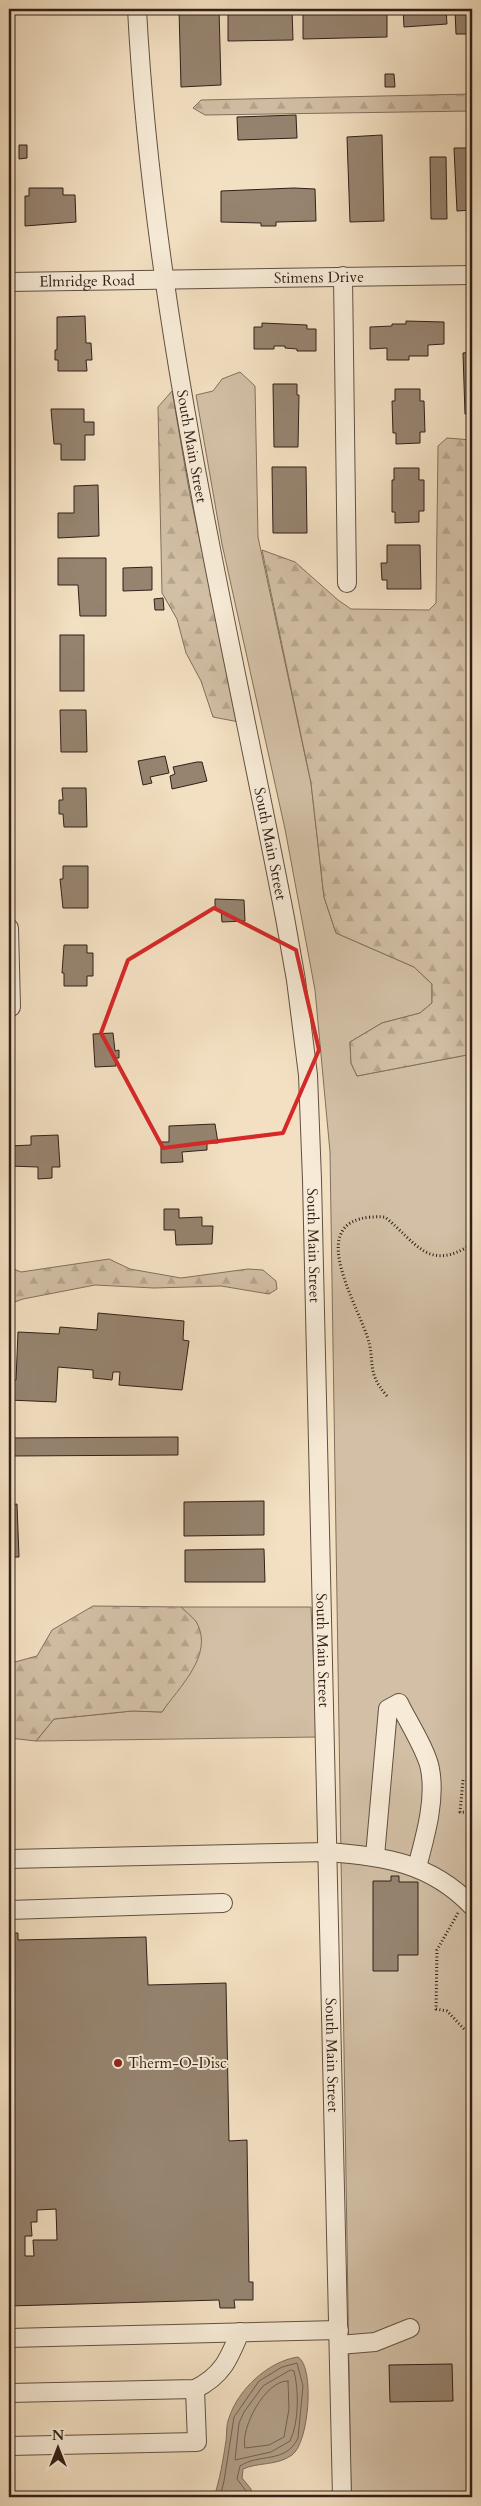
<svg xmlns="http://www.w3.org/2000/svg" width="481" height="2506" font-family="Cardo,serif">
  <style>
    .green { fill: #d2bfa5; stroke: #82705e }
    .forest { fill: url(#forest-firs); stroke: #82705e }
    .water { fill: #b19f88; stroke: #7e6c5b }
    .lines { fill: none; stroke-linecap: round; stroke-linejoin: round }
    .shore { stroke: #716050; stroke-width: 1 }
    .building { fill: #968470; stroke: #312018; fill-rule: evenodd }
    .minor-casing { stroke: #625042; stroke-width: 20 }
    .path { stroke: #312018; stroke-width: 3; stroke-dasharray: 1 2.5; stroke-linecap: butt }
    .minor { stroke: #f7ebd7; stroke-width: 18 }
    .marked { fill: none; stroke: #d62828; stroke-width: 4; stroke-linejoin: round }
    .poi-dot { fill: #8f2418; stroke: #f7ebd7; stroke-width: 2 }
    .labels { text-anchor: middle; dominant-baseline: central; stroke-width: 4; stroke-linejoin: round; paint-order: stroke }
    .street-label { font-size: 15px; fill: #312018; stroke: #f7ebd7 }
    .poi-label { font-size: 15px; fill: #312018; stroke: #f7ebd7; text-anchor: start }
  </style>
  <defs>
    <pattern id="forest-firs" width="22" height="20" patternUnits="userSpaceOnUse" patternTransform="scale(1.25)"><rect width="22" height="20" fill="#d2bfa5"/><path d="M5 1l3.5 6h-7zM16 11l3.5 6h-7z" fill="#b5a48d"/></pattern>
  </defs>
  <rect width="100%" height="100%" fill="#f3e0c2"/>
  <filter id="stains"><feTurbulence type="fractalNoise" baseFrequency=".004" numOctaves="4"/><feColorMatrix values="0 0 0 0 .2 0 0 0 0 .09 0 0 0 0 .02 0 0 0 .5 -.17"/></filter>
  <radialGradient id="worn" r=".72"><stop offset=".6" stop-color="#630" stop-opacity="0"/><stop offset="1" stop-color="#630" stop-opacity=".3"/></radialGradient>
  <!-- green -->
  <g class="green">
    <path d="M240 372 255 386 258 537 311 783 324 897 336 933 414 967 432 984V1003L420 1013 382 1023 350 1042 351 1063 357 1076 472 1054V2497H351L330 1152 315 990 285 829 222 544 196 395 213 391 222 379Z"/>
    <path d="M181 1607H311L317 1737 36 1741 54 1719 132 1711 162 1712 175 1692 197 1623Z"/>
  </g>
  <!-- forest -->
  <g class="forest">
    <path d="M472 94V111L205 115 193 108 201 100Z"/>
    <path d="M172 391 189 490 239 722 213 717 201 681 186 653 177 619 162 593 158 407Z"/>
    <path d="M447 438 472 440V1054L357 1076 351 1063 350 1042 382 1023 420 1013 432 1003V984L414 967 336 933 324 897 311 783 262 550 295 562 338 600 351 609 429 610 436 603 438 446Z"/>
    <path d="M109 1259 130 1269 181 1278 248 1269 263 1270 276 1281 277 1289 269 1294 221 1286 154 1288 95 1285 23 1299 9 1304V1263L11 1268 21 1272Z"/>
    <path d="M93 1606 181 1607C186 1612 194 1618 197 1623 214 1656 178 1688 162 1712L132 1711 54 1719 36 1741 9 1738V1660L15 1662 37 1656 52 1630Z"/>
  </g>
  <!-- water -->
  <path class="water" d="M298 2357C315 2367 309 2443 292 2455 277 2466 258 2462 243 2469L242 2478 251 2489 252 2497H214C220 2479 223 2460 226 2441 227 2433 226 2425 229 2418 238 2389 269 2361 298 2357Z"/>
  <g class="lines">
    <!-- shore -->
    <g class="shore">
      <path d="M291 2370 294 2371C299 2391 299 2422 290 2441L271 2452 235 2460 239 2423 244 2412 263 2386Z"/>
      <path d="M288 2381 289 2409 284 2437 269 2445 245 2448C240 2429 265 2380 288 2381Z"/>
      <path d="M220 2497 224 2481 234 2417 259 2381 282 2367 297 2363 303 2386 298 2438C286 2464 259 2453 240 2466L237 2479 246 2491 247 2497"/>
    </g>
  </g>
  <!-- building -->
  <g class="building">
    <path d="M179 9H219L221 85 181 87Z"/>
    <path d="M228 9H292L293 40 228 41Z"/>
    <path d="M303 9H387V37L303 39Z"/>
    <path d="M403 9H446L447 24 404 27Z"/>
    <path d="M455 9H472V34H456Z"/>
    <path d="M385 74H394L395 87H385Z"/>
    <path d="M296 115 297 138 238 140 237 117Z"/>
    <path d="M382 135 384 221 350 222 347 137Z"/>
    <path d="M19 145H27V158L19 159Z"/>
    <path d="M454 148H471L472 210 457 211Z"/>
    <path d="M430 157H446L447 219H431Z"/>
    <path d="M29 188H63V195H75L76 222 25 226V196H29Z"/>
    <path d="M294 188 315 189 316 221 276 222V226H261V223L221 222V191Z"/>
    <path d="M85 316 86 343H91L92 360H86L87 371H58V360H55V350H57V317Z"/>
    <path d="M406 321 444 322V344L428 345V356H409V360H387V348L370 349V327L392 326V324H406Z"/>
    <path d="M262 323 307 325V329H316V351H297V349L285 348V346H274V349H254V327H262Z"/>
    <path d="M472 352V413L465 414 463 353Z"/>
    <path d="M273 384H297V395H299L298 447H274Z"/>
    <path d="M395 389H420V401H424L425 432H420V443L396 444V433H393L392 401H395Z"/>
    <path d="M51 409H84V422H94V435H85V460H61V444H54Z"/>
    <path d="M272 467H306L307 533H273Z"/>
    <path d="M394 468H419V480H424V511H419V522L395 523V512H392V480H394Z"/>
    <path d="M98 485 99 536 58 538V513H74V486Z"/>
    <path d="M387 545H420L421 589H387V580H382L381 563H387Z"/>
    <path d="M58 558H106V616H80L78 585H58Z"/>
    <path d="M152 567V590L123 591V568Z"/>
    <path d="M163 598 164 610H155L154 599Z"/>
    <rect x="60" y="635" width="24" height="56"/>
    <path d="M60 710H86L87 752H61Z"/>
    <path d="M165 756 169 773 150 777 152 783 143 785 138 761Z"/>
    <path d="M197 762H202L207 781 172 789 170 776 175 774 173 767Z"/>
    <path d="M62 788H86L87 827H64L63 814H59V800H63Z"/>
    <path d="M63 866H88V908H63L60 879H63Z"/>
    <path d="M215 899 244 900 245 921 222 922 221 910H215Z"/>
    <path d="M64 945H87V953H93V976H87V986H64V973H62Z"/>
    <path d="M113 1033 115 1051 119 1050V1058H115L116 1066 95 1067 93 1034Z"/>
    <path d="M215 1124 218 1143H207V1150L182 1152 183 1162 161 1163V1142H169V1126Z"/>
    <path d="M58 1135 60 1167H52V1178L38 1179V1167L9 1166V1146L31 1145V1136Z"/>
    <path d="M164 1209H179V1218L202 1217V1226H213L212 1244 176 1245 175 1230H164Z"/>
    <path d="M98 1313 184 1321 183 1340 189 1341 182 1390 119 1385 120 1372H113L112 1380 93 1378V1370L58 1367 56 1402 9 1400V1380H16L18 1332 59 1334 60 1327 97 1330Z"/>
    <path d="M178 1437V1455L11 1456V1438Z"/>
    <path d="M264 1501V1535L184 1536V1502Z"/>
    <path d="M17 1504 19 1557H9V1505Z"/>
    <path d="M264 1549 265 1582H185V1550Z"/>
    <rect x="9" y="1570" width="5" height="9"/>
    <path d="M391 1876H399V1882H418V1955H398V1971H373V1881H391Z"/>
    <path d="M9 1933H18V1940L146 1937 148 1985 226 1983 229 2141 247 2140 249 2282H253V2300H234L235 2308H220L219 2300 9 2306ZM56 2209 57 2240H33L34 2256H25V2236H32L31 2222H37V2210Z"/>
    <path d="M452 2364 453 2401 390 2402 389 2365Z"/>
  </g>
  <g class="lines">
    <defs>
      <g id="minor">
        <path id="s1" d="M137 9C153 316 227 617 285 918L296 980 308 1075 312 1180 342 2497"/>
        <path d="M343 276 347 583"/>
        <path id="s2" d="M9 282 472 275"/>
        <path d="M9 928 11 1007"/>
        <path d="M375 1856 388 1709 399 1703C407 1720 427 1751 430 1769 436 1800 425 1837 417 1867"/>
        <path d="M9 1859 327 1852C384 1856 431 1863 472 1906"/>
        <path d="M9 1910 223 1903"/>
        <path d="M9 2338 339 2330"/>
        <path d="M339 2345 375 2342 410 2328"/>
        <path d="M9 2393 195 2389C222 2376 229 2359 240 2332"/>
        <path d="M9 2446 197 2442 195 2389"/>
      </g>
    </defs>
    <!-- minor casing -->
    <use href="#minor" class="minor-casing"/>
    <!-- path -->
    <g class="path">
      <path d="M387 1396C365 1371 376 1361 367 1336 353 1295 301 1212 385 1217 416 1242 428 1273 472 1244"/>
      <path d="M463 1780 460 1812 472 1813"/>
      <path d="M458 1913 437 1950 436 2009 447 2011 465 2030"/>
    </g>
    <!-- minor -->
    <use href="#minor" class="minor"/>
  </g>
  <!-- marked area -->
  <path class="marked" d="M214 908 296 950 319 1050 283 1133 163 1148 101 1033 128 960Z"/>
  <!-- markers -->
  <circle class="poi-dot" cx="118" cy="2063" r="5"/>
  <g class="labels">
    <!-- street labels -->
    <g class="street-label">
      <text stroke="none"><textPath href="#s2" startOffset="310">Stimens Drive</textPath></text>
      <text stroke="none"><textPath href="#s2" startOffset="78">Elmridge Road</textPath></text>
      <text stroke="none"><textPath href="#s1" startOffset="441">South Main Street</textPath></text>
      <text stroke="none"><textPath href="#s1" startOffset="846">South Main Street</textPath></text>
      <text stroke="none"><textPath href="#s1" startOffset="1251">South Main Street</textPath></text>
      <text stroke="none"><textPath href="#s1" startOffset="1656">South Main Street</textPath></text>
      <text stroke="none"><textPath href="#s1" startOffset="2061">South Main Street</textPath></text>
    </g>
    <!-- poi labels -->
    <g class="poi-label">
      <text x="128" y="2063">Therm-O-Disc</text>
    </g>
  </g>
  <!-- margin -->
  <rect width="481" height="2506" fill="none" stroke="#f3e0c2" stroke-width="30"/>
  <rect x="10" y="10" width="461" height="2486" fill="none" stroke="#312018" stroke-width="2.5"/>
  <rect x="15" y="15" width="451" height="2476" fill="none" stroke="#312018"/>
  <!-- north arrow -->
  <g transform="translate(58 2448)" stroke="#f7ebd7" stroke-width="4" paint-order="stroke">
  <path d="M0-4L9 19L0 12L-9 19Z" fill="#312018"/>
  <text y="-8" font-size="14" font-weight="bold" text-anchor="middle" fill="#312018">N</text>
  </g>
  <rect width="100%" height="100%" filter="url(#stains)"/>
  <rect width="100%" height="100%" fill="url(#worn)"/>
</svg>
